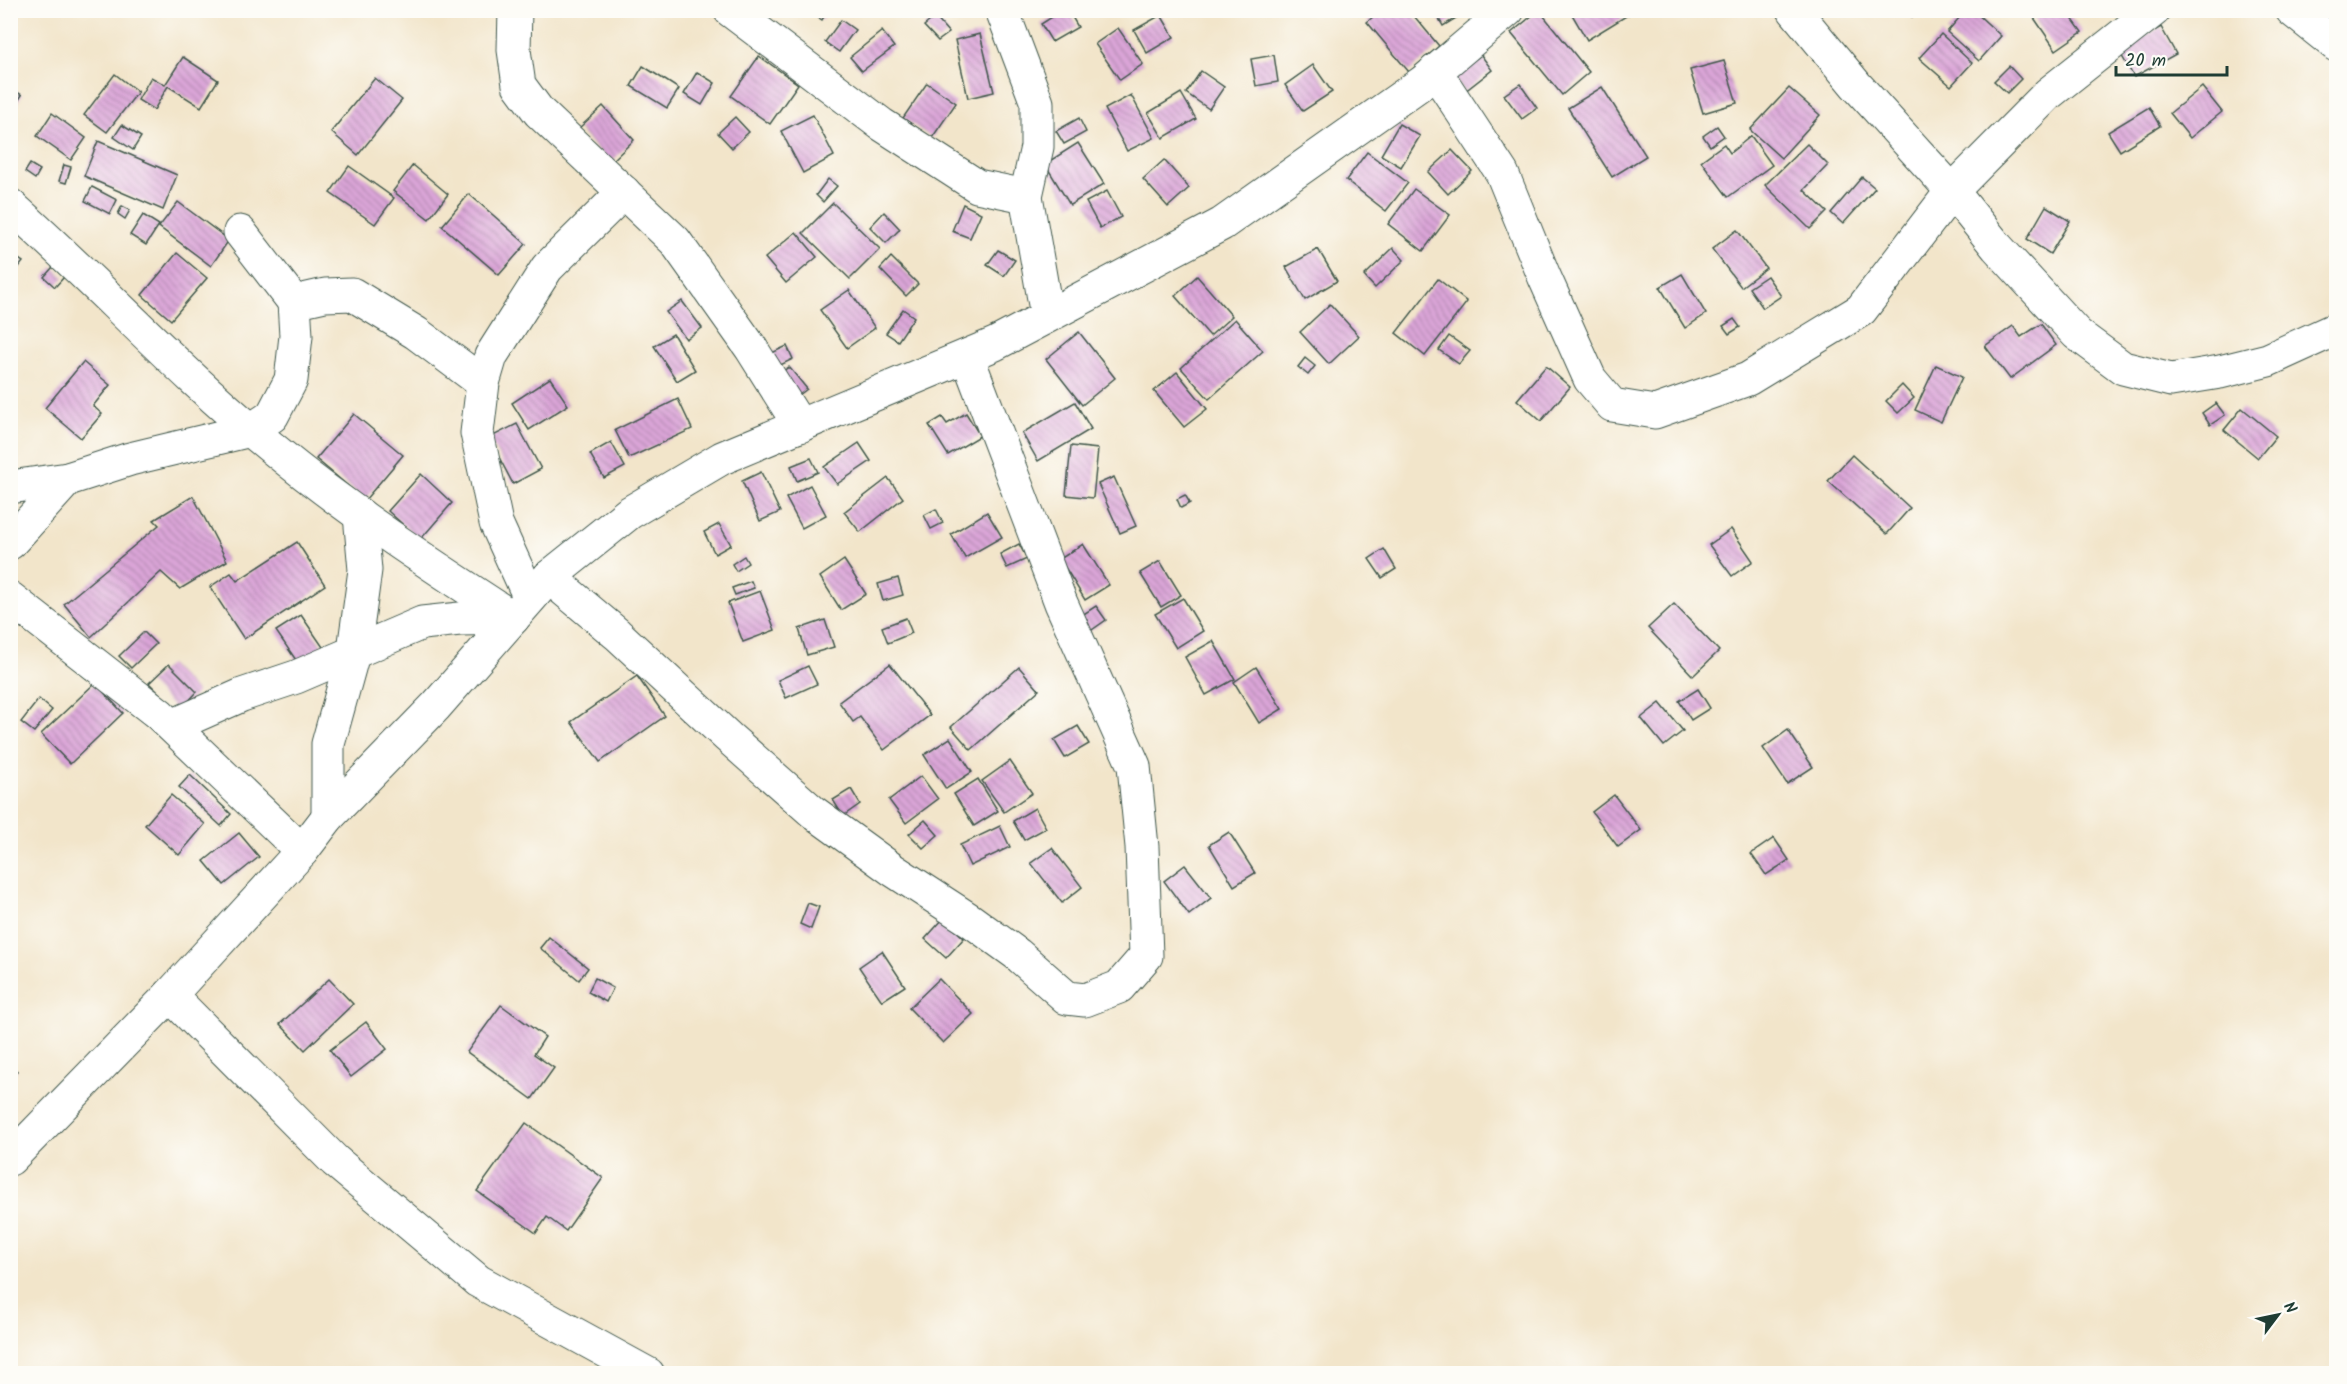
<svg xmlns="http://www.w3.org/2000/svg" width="2347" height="1384" font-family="Kalam,sans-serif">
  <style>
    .building { fill: url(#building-back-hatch) }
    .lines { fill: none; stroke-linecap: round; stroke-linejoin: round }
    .minor-casing { stroke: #3f564a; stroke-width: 35 }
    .minor { stroke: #fff; stroke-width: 33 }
  </style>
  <defs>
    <pattern id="building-back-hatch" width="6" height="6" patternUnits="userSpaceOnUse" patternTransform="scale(1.5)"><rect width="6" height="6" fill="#dba5d8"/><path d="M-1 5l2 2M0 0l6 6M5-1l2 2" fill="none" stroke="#b188b0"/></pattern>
  </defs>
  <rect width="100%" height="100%" fill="#fdfcf7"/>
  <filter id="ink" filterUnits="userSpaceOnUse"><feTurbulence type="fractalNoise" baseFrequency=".0167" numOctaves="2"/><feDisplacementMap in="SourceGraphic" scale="12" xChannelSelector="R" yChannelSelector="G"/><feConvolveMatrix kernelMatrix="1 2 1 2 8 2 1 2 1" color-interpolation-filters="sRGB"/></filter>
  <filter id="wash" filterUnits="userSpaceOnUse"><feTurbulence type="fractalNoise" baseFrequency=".008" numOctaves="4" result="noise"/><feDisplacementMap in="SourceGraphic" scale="24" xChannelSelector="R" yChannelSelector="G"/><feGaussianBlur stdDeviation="1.35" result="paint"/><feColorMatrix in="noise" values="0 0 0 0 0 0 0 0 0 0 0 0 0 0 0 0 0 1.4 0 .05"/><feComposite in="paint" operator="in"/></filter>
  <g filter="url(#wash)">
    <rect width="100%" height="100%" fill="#f2e5ca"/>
    <g id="blocks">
      <!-- building -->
      <g class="building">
        <path d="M807 10H828L822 20Z"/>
        <path d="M1063 10H1068L1078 27 1052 42 1041 24Z"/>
        <path d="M1381 10H1409L1439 46 1409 72 1367 22Z"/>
        <path d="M1434 10H1465L1466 12 1443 26Z"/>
        <path d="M1539 10 1589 72 1562 95 1511 33Z"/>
        <path d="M1572 10H1636L1587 40 1570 11Z"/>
        <path d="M1905 10H1918L1912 17Z"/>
        <path d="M1966 10H1973L2001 36 1979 61 1947 32Z"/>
        <path d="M2032 10H2066L2082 32 2056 50 2030 12Z"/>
        <path d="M1161 15 1174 37 1147 53 1134 30Z"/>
        <path d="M935 17 949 33 938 41 924 26Z"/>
        <path d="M841 20 855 30 839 52 825 42Z"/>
        <path d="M2161 27 2176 54 2134 77 2119 51Z"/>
        <path d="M1118 28 1143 64 1120 80 1095 44Z"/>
        <path d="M882 31 894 47 862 71 850 57Z"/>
        <path d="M980 34 994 92 968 98 955 40Z"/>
        <path d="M1941 34 1972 63 1951 86 1919 58Z"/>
        <path d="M1274 55 1278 82 1256 86 1251 59Z"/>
        <path d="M1481 55 1492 70 1464 92 1452 77Z"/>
        <path d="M759 56 798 84 770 124 731 96Z"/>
        <path d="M183 57 218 80 201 107 168 86 154 110 138 100 151 77 165 85Z"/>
        <path d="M1724 61 1737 103 1703 113 1690 70Z"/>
        <path d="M1313 65 1332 92 1303 111 1285 85Z"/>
        <path d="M643 66 679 89 667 108 631 86Z"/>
        <path d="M2009 66 2021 79 2007 93 1994 81Z"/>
        <path d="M1201 71 1224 87 1209 109 1186 93Z"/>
        <path d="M697 72 715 83 702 105 684 94Z"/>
        <path d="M115 74 138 92 107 132 84 115Z"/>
        <path d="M375 78 402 100 358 155 331 132Z"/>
        <path d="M927 83 956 103 932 138 903 118Z"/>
        <path d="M1520 84 1537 108 1522 119 1504 95Z"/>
        <path d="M1602 87 1646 156 1612 177 1568 108Z"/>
        <path d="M2202 87 2222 112 2190 138 2170 113Z"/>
        <path d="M10 88 22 95 10 113Z"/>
        <path d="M1789 88 1820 115 1781 158 1750 130Z"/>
        <path d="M1181 93 1196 119 1163 138 1148 113Z"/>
        <path d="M1131 95 1154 138 1127 151 1105 109Z"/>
        <path d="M603 106 634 140 610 163 578 129Z"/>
        <path d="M2149 107 2160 126 2120 151 2108 132Z"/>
        <path d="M52 113 86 138 71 160 37 136Z"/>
        <path d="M813 115 834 156 803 173 781 131Z"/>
        <path d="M735 117 749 132 732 148 718 133Z"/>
        <path d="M1079 118 1086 132 1064 144 1056 131Z"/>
        <path d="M1399 124 1420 136 1401 167 1381 155Z"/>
        <path d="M122 125 141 137 133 150 114 137Z"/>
        <path d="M1717 126 1724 136 1710 146 1703 136Z"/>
        <path d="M1751 136 1772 165 1728 197 1701 161 1724 144 1730 153Z"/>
        <path d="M98 141 177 175 163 210 84 176Z"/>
        <path d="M1078 143 1104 184 1070 205 1045 164Z"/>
        <path d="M1807 144 1828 165 1804 190 1827 212 1810 229 1765 185Z"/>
        <path d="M1452 150 1472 171 1448 194 1428 172Z"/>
        <path d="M1367 152 1408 183 1386 211 1346 180Z"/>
        <path d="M1164 160 1189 188 1168 207 1143 179Z"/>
        <path d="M30 164 40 170 35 179 25 172Z"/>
        <path d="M64 165 71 167 66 183 59 181Z"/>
        <path d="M413 165 448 194 429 219 393 191Z"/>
        <path d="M349 166 394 198 375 224 330 193Z"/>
        <path d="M1862 177 1875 188 1843 224 1831 213Z"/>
        <path d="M828 179 837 186 823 202 816 195Z"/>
        <path d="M92 187 117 200 110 214 85 201Z"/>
        <path d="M1414 189 1450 215 1423 251 1388 224Z"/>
        <path d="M1107 191 1121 217 1100 228 1086 202Z"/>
        <path d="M469 194 526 244 499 275 442 226Z"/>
        <path d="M178 202 229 240 211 266 159 227Z"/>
        <path d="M833 203 880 249 850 279 803 233Z"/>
        <path d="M963 204 981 213 970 238 952 231Z"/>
        <path d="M122 206 130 210 125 219 118 214Z"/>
        <path d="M2046 206 2070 221 2050 254 2027 239Z"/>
        <path d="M884 212 900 229 886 243 870 227Z"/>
        <path d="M143 215 159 225 146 245 130 235Z"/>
        <path d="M1737 230 1766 268 1741 287 1712 249Z"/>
        <path d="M796 232 817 257 786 283 765 258Z"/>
        <path d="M1393 248 1404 260 1375 288 1364 276Z"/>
        <path d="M1318 249 1337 281 1305 300 1286 267Z"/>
        <path d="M998 250 1015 260 1004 276 987 265Z"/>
        <path d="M10 253 23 262 10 278Z"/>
        <path d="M177 253 207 278 171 320 142 295Z"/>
        <path d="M891 257 918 284 906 296 880 269Z"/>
        <path d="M53 267 64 277 55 287 44 277Z"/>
        <path d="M1682 274 1706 314 1685 328 1660 287Z"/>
        <path d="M1197 276 1232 316 1210 336 1175 296Z"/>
        <path d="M1767 276 1781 296 1763 308 1749 288Z"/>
        <path d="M1438 279 1467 302 1425 356 1396 333Z"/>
        <path d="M849 290 875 328 847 348 820 310Z"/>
        <path d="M682 301 702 328 686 339 666 312Z"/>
        <path d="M1330 304 1359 336 1329 364 1300 332Z"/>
        <path d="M903 309 914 317 898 341 886 333Z"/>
        <path d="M1235 319 1263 351 1209 399 1181 368Z"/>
        <path d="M1734 319 1740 327 1729 334 1723 326Z"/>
        <path d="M2041 324 2056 345 2010 379 1985 346 2013 326 2021 337Z"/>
        <path d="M1079 332 1115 378 1082 405 1046 359Z"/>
        <path d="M673 334 695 370 677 381 654 346Z"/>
        <path d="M1449 336 1470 351 1459 364 1439 350Z"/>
        <path d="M787 346 793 359 772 369 765 356Z"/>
        <path d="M1305 358 1315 366 1308 375 1298 367Z"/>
        <path d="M83 362 110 385 93 406 102 414 81 438 45 408Z"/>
        <path d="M1936 365 1962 377 1941 422 1915 410Z"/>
        <path d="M1546 366 1570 387 1541 421 1517 400Z"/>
        <path d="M789 367 807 389 794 399 776 376Z"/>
        <path d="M1177 372 1207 409 1184 427 1154 391Z"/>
        <path d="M550 378 568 405 529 430 512 403Z"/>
        <path d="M1902 385 1914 398 1898 413 1886 401Z"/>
        <path d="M678 399 692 429 629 458 615 430Z"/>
        <path d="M1075 402 1091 429 1038 461 1022 433Z"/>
        <path d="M2216 403 2225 415 2210 425 2202 413Z"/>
        <path d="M2242 408 2276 436 2258 458 2224 430Z"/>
        <path d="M966 413 980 436 948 455 929 425 942 417 947 424Z"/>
        <path d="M354 414 403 455 365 500 316 459Z"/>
        <path d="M517 424 541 469 513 484 489 438Z"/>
        <path d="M611 442 625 467 604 478 590 454Z"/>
        <path d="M859 443 871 461 837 484 824 467Z"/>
        <path d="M1071 446 1098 449 1093 498 1066 495Z"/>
        <path d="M1852 455 1910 508 1887 534 1828 481Z"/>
        <path d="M811 458 818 472 797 481 791 466Z"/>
        <path d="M761 472 780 512 760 521 742 481Z"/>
        <path d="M421 474 452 503 420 540 388 511Z"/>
        <path d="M1114 477 1136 526 1120 533 1098 484Z"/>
        <path d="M888 478 903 498 860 532 844 512Z"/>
        <path d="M810 485 826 515 802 528 786 498Z"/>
        <path d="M1185 495 1190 503 1181 508 1177 499Z"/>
        <path d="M193 496 227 561 180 589 161 572 91 637 64 604 159 525 154 520Z"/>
        <path d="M936 509 943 523 931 529 924 515Z"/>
        <path d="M987 512 1002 537 965 558 951 534Z"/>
        <path d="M719 524 731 545 715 554 704 532Z"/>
        <path d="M1731 529 1753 561 1732 576 1709 545Z"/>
        <path d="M297 542 325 585 244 639 210 587 231 573 237 581Z"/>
        <path d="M1019 544 1027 559 1007 568 1000 554Z"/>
        <path d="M1083 544 1109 585 1085 600 1060 559Z"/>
        <path d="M1384 549 1396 569 1382 578 1369 559Z"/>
        <path d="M744 556 748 563 736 571 732 564Z"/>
        <path d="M844 560 866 594 841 610 820 577Z"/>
        <path d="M1160 561 1181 595 1161 607 1140 573Z"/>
        <path d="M898 578 903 595 883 601 878 584Z"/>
        <path d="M751 581 754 588 735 595 732 588Z"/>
        <path d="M760 591 775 630 743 642 728 603Z"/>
        <path d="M1183 598 1203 631 1176 648 1155 614Z"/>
        <path d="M1674 604 1719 651 1693 676 1648 628Z"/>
        <path d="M1096 606 1106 620 1089 632 1079 617Z"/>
        <path d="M301 615 325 650 300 666 276 631Z"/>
        <path d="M906 618 912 633 888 643 882 627Z"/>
        <path d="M825 620 834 647 807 655 799 629Z"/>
        <path d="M144 632 156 644 131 668 119 656Z"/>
        <path d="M1213 641 1235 679 1206 695 1185 657Z"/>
        <path d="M169 664 197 692 178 712 149 683Z"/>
        <path d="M890 664 930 715 884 750 860 717 853 722 839 702Z"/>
        <path d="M808 666 817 684 786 698 778 680Z"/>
        <path d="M1019 667 1039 690 971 750 951 727Z"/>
        <path d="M1256 667 1282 709 1259 723 1234 682Z"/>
        <path d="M637 676 665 716 600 762 571 722Z"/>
        <path d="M95 683 123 713 70 764 41 734Z"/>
        <path d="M1698 689 1710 708 1691 720 1679 701Z"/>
        <path d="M39 699 52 710 34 732 21 722Z"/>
        <path d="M1660 703 1683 731 1664 746 1641 718Z"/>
        <path d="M1078 726 1089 744 1065 758 1054 740Z"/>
        <path d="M1788 730 1813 767 1787 784 1763 748Z"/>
        <path d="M950 738 972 772 946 789 924 755Z"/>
        <path d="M1010 761 1032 793 1004 812 982 781Z"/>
        <path d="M190 775 231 814 221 826 179 787Z"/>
        <path d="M921 776 938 799 906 823 889 800Z"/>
        <path d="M978 779 998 811 974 826 954 794Z"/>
        <path d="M851 789 860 804 843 816 833 800Z"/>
        <path d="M171 795 205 824 179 855 145 825Z"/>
        <path d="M1614 795 1641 830 1618 847 1592 812Z"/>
        <path d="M1035 808 1046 828 1024 840 1013 821Z"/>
        <path d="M925 820 938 835 923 848 909 834Z"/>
        <path d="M1000 826 1010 847 970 866 960 845Z"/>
        <path d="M1229 832 1255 873 1234 886 1209 845Z"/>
        <path d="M239 833 259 857 224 885 204 861Z"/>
        <path d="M1774 838 1789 860 1766 875 1751 854Z"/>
        <path d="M1052 848 1082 887 1062 903 1031 863Z"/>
        <path d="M1185 865 1211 898 1189 915 1164 881Z"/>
        <path d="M808 903 819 907 811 929 800 924Z"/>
        <path d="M943 919 964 938 946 958 925 939Z"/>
        <path d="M549 937 588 968 579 980 540 948Z"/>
        <path d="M882 951 905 986 882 1001 859 967Z"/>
        <path d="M595 978 613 988 606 1002 588 992Z"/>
        <path d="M329 979 353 1004 305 1050 280 1024Z"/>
        <path d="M939 979 973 1014 943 1043 909 1008Z"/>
        <path d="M501 1005 545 1037 534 1054 554 1068 532 1099 467 1052Z"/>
        <path d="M366 1022 387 1049 351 1077 330 1050Z"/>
        <path d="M10 1064 17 1071 10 1076Z"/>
        <path d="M526 1123 603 1178 566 1231 547 1217 536 1233 477 1191Z"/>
      </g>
    </g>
  </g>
  <g filter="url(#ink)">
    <use href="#blocks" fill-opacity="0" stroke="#3f564a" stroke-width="1.5"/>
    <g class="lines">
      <defs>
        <g id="minor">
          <path d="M515 10 514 50 519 85 539 112 675 241 751 348 800 426"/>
          <path d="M730 10 881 124 977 186 1026 196"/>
          <path d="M1002 10 1037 103V147L1026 196 1047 316"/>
          <path d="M1794 10 1856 85 1952 191 1997 247 2077 334 2123 368 2171 380 2220 372 2268 360 2336 329"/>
          <path d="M2292 10 2336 45"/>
          <path d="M1435 71 1502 173 1544 276 1590 379 1612 405 1655 412 1748 379 1861 310 1952 191 2048 94 2154 10"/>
          <path d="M10 205C99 284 179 372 271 447 347 510 430 564 513 618"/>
          <path d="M240 232 294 302 325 295 352 294 416 333 483 383"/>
          <path d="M10 487 68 479"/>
          <path d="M10 543 68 479 130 459 251 430 272 416 291 380 296 336 294 302"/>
          <path d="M549 577 617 634 728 737 813 812 893 870 970 920 1017 954 1067 998 1085 1000 1119 987 1146 956 1142 847 1134 766 1061 603 967 356"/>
          <path d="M10 598 159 714 302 851"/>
          <path d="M530 598 496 523 477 433 483 383 491 356 547 268 624 192"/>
          <path d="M172 726 242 695 296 677 422 623 460 619 513 618"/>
          <path d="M328 817V744L354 650 365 570 360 515"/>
          <path d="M170 995 335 1161 478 1281 648 1374"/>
          <path d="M10 1159 170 995 302 851 328 817 436 706 549 577 629 513 722 458 995 344 1222 224 1423 82 1508 10"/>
        </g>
      </defs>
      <!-- minor casing -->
      <use href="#minor" class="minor-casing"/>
      <!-- minor -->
      <use href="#minor" class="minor"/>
    </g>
  </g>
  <!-- margin -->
  <rect width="2347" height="1384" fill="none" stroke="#fdfcf7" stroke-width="36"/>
  <!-- north arrow -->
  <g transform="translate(2278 1315) rotate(58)" stroke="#fdfcf7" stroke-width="4.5" paint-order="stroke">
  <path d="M0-4.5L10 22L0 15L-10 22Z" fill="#1f3d34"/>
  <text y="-9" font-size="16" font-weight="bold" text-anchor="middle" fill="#1f3d34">N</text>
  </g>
  <!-- scale -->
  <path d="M2116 66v9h111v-9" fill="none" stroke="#1f3d34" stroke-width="3"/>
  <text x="2125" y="66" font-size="18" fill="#1f3d34" stroke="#fdfcf7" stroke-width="4.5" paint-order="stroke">20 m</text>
</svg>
